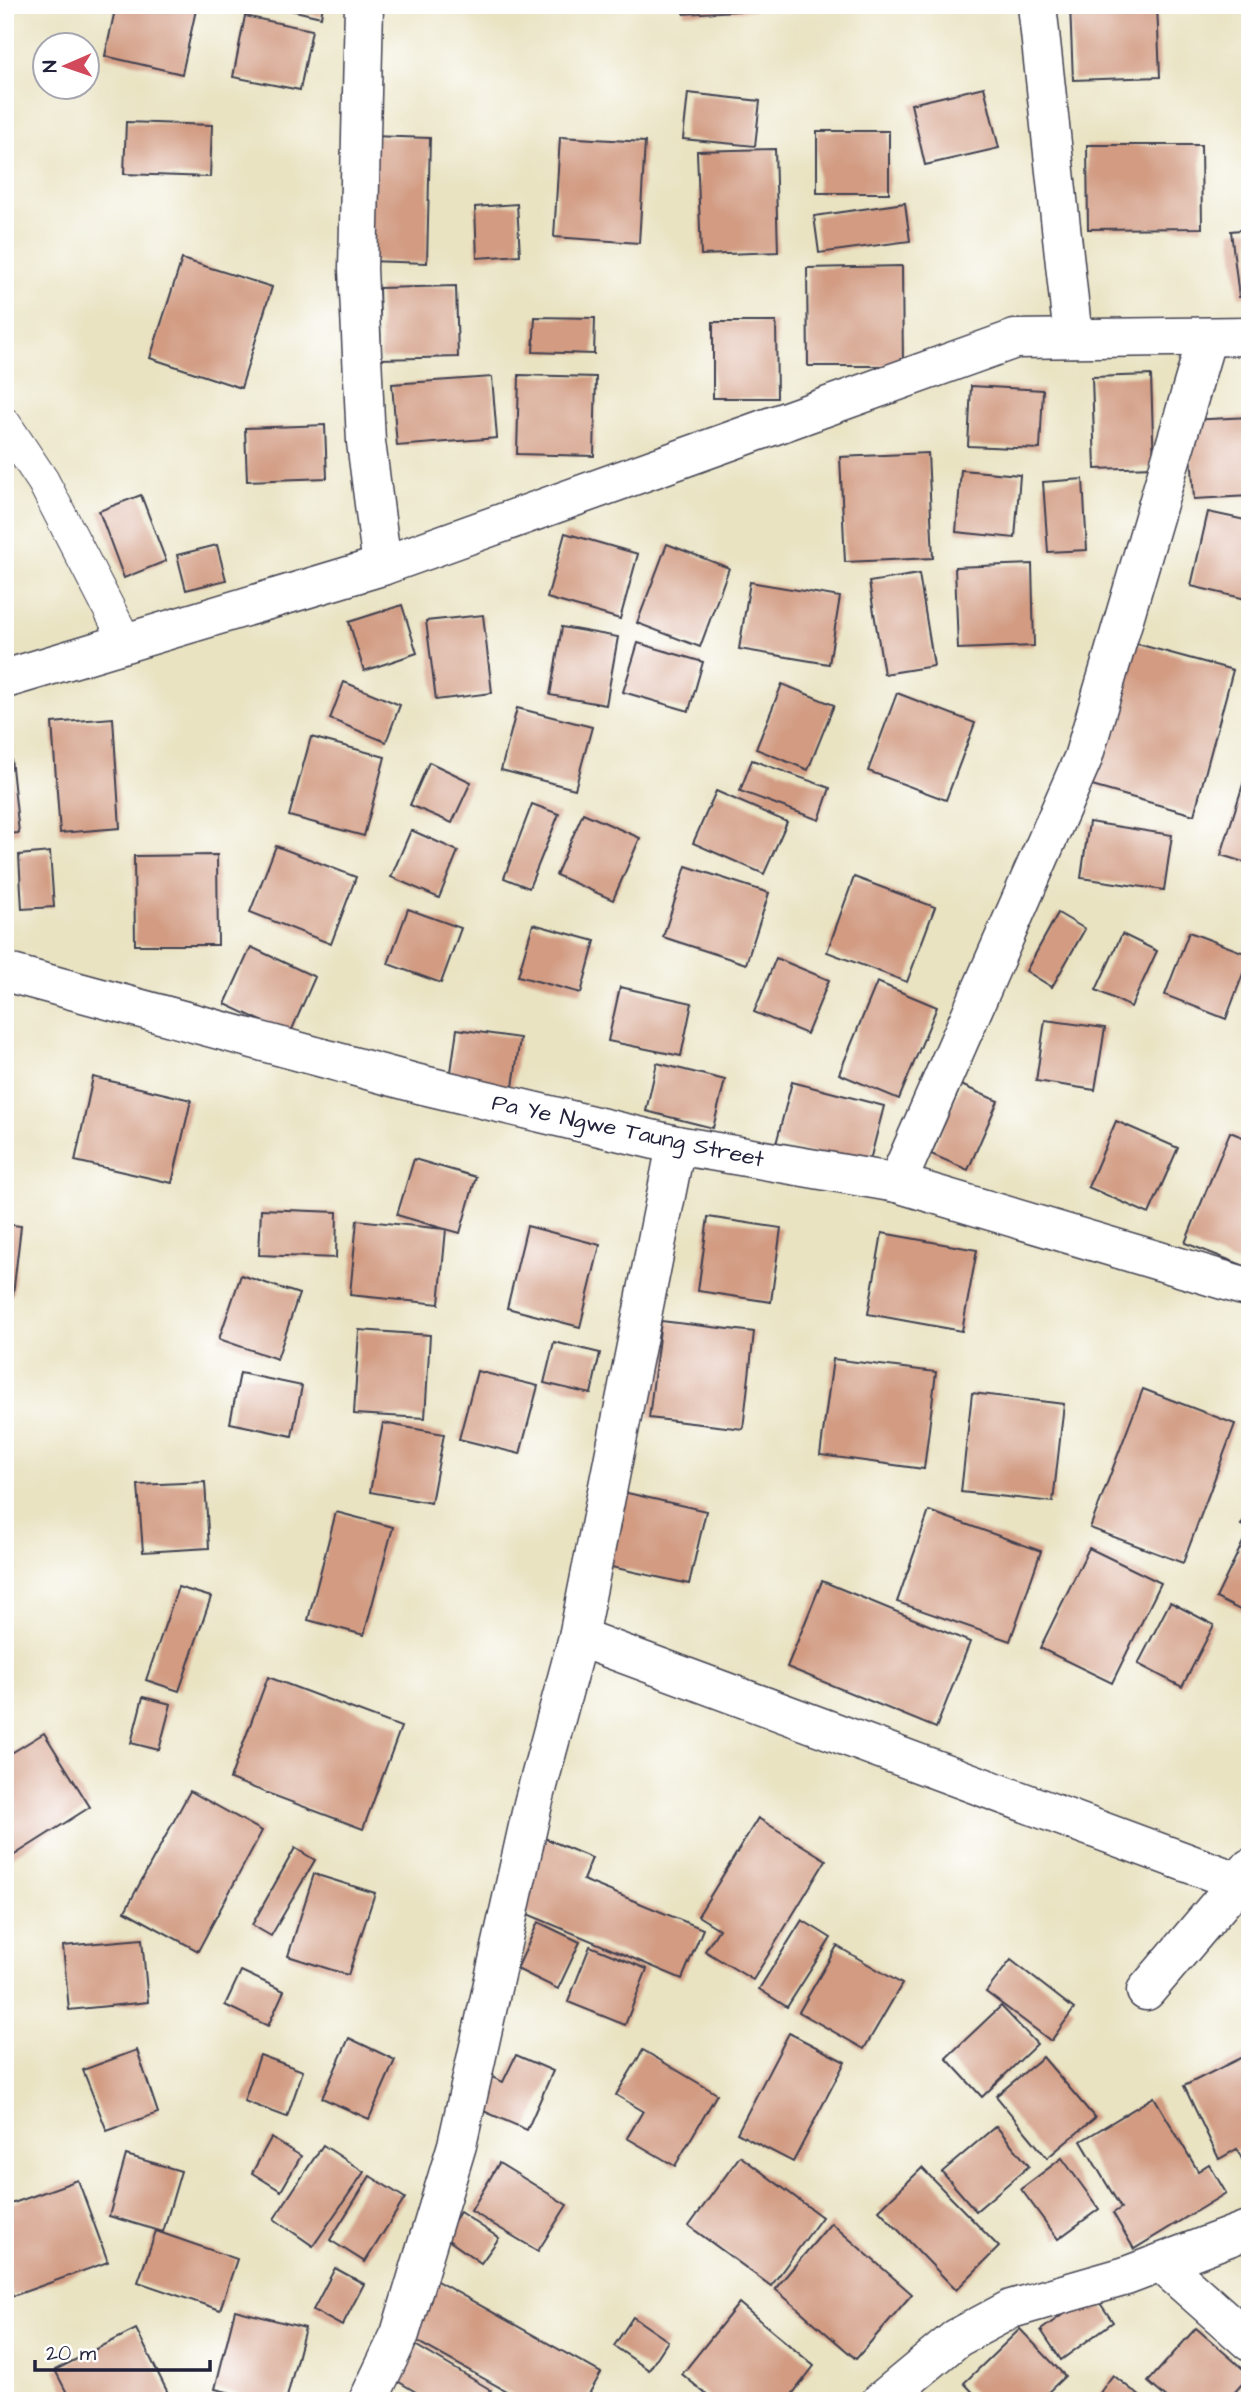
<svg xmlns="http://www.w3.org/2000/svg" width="1255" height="2406" font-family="'Architects Daughter',sans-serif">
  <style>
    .building { fill: #d29b82 }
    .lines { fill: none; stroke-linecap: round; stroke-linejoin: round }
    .service-casing { stroke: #403f4f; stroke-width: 34 }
    .minor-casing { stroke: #403f4f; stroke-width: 41 }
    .service { stroke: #fff; stroke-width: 32 }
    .minor { stroke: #fff; stroke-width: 38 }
    .labels { text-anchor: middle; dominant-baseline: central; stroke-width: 6; stroke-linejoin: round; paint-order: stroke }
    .street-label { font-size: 23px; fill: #22223b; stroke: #fff }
  </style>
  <rect width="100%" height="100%" fill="#fff"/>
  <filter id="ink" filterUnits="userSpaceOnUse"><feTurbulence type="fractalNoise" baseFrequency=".0143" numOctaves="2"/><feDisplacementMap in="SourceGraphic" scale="14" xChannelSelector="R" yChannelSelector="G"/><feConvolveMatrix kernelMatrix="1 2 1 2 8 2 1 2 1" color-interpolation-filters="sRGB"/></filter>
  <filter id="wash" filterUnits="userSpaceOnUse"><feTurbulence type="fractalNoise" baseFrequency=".00686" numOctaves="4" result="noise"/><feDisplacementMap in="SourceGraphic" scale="28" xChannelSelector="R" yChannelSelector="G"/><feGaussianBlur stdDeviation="1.57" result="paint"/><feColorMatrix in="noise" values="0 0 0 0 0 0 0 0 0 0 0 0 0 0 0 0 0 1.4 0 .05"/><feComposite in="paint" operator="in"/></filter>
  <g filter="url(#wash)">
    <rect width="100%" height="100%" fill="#e9e3c2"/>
    <g id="blocks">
      <!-- building -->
      <g class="building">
        <path d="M116 5H197L182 74 105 56Z"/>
        <path d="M269 5H323L321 17Z"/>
        <path d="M683 5H755V10L684 14Z"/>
        <path d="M1070 5H1157L1160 77 1073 80Z"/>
        <path d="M245 16 312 30 300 90 233 77Z"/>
        <path d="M984 87 999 148 925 165 911 104Z"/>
        <path d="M688 93 760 101 755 146 683 139Z"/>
        <path d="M126 122 212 125 210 177 124 174Z"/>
        <rect x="817" y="131" width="72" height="62"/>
        <path d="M371 136 430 138 427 263 368 261Z"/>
        <path d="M560 137 645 142 639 243 554 237Z"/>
        <path d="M1087 145H1201L1202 228 1088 229Z"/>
        <path d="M775 149 778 252 701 255 697 151Z"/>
        <path d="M905 203 910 241 819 253 814 216Z"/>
        <path d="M517 204 520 255 477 258 475 207Z"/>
        <path d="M1250 229V296L1239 297 1231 231Z"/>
        <path d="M182 259 272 287 241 388 150 358Z"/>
        <path d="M902 266 903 366H808L807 268Z"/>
        <path d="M456 286 458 357 381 359 379 288Z"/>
        <path d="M535 317 595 318 594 354 533 352Z"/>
        <path d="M713 322H776L777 398H713Z"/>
        <path d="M519 375 596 377 594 456 517 454Z"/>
        <path d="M1151 375 1154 467 1095 469 1092 377Z"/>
        <path d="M492 377 497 438 397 446 392 384Z"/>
        <path d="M971 386 1043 390 1040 449 968 446Z"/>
        <path d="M1250 417V496L1194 499 1189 420Z"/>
        <path d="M325 425 327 478 247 481 245 428Z"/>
        <path d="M928 453 933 558 845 562 840 457Z"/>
        <path d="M961 470 1020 475 1015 538 956 532Z"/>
        <path d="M1083 479 1087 550 1048 552 1043 482Z"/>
        <path d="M141 495 166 561 124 578 99 511Z"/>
        <path d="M1208 512 1250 521V600L1191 586Z"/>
        <path d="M565 533 638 554 620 619 547 598Z"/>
        <path d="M667 544 729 568 700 647 637 623Z"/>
        <path d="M217 545 226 580 186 590 177 555Z"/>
        <path d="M1032 564 1034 646 958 649 955 567Z"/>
        <path d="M919 574 934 666 884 674 869 582Z"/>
        <path d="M750 582 840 597 829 664 739 649Z"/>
        <path d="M402 605 417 653 364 671 349 622Z"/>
        <path d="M483 615 492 693 436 700 426 621Z"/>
        <path d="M562 627 618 637 606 705 550 695Z"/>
        <path d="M1130 642 1233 670 1194 815 1092 786Z"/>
        <path d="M638 643 703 662 689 711 623 692Z"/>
        <path d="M344 682 400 705 386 742 330 719Z"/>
        <path d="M782 684 834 705 808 770 756 749Z"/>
        <path d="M897 693 975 723 946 800 868 771Z"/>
        <path d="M517 708 592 727 575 789 501 770Z"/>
        <path d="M113 718 120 828 60 833 52 723Z"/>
        <path d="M5 730H8L19 833 5 834Z"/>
        <path d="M311 737 385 757 364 836 289 816Z"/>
        <path d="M752 760 830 788 819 820 740 791Z"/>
        <path d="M429 762 471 782 452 823 410 805Z"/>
        <path d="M1249 765H1250V864L1221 855Z"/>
        <path d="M716 791 787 822 764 874 693 843Z"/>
        <path d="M532 804 559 814 529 888 504 878Z"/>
        <path d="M583 813 640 838 613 900 556 875Z"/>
        <path d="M1089 822 1172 835 1164 890 1081 878Z"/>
        <path d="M411 830 458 851 439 898 391 877Z"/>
        <path d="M276 846 356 877 331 944 250 912Z"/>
        <path d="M50 852 54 907 22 909 19 855Z"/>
        <path d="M217 855 218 945H135L134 856Z"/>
        <path d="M686 866 769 893 746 964 663 937Z"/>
        <path d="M854 877 935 907 907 982 827 952Z"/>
        <path d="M408 909 461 928 441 983 388 964Z"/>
        <path d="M1058 913 1085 929 1052 987 1026 971Z"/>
        <path d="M533 924 595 941 581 993 518 976Z"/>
        <path d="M1189 932 1250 955 1226 1019 1165 995Z"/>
        <path d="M1122 934 1157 951 1131 1007 1096 990Z"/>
        <path d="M251 947 315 977 290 1034 225 1004Z"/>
        <path d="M776 958 829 980 807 1034 754 1012Z"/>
        <path d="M877 982 937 1007 899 1099 839 1074Z"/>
        <path d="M620 987 692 1003 681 1056 608 1041Z"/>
        <path d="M1045 1020 1105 1028 1095 1090 1036 1081Z"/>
        <path d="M457 1029 520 1038 513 1087 450 1079Z"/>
        <path d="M657 1063 725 1080 713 1128 646 1111Z"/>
        <path d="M93 1077 191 1100 172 1183 75 1161Z"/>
        <path d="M792 1082 884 1106 868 1168 776 1144Z"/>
        <path d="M961 1085 998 1101 968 1170 931 1154Z"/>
        <path d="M1116 1121 1178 1148 1149 1214 1088 1187Z"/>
        <path d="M1230 1132 1250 1140V1268L1185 1243Z"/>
        <path d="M414 1159 476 1177 460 1233 446 1229 439 1304 350 1295 357 1220 445 1229 397 1215Z"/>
        <path d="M261 1209 337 1212 336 1258 259 1255Z"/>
        <path d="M708 1217 781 1228 771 1302 698 1291Z"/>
        <path d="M5 1224 21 1226 13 1295 5 1294Z"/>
        <path d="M527 1226 600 1245 580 1327 507 1308Z"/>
        <path d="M882 1233 977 1250 962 1331 868 1314Z"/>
        <path d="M241 1275 299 1294 277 1359 219 1339Z"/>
        <path d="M661 1321 754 1332 743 1429 649 1418Z"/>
        <path d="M359 1330 430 1335 425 1418 354 1414Z"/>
        <path d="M554 1342 600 1353 591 1394 544 1383Z"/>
        <path d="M833 1359 936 1372 924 1469 820 1455Z"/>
        <path d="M477 1371 538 1386 520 1454 459 1439Z"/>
        <path d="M240 1373 302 1386 292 1436 230 1423Z"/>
        <path d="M1143 1389 1235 1424 1183 1563 1090 1528Z"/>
        <path d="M972 1393 1064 1404 1053 1502 961 1492Z"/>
        <path d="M383 1423 444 1434 431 1503 370 1492Z"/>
        <path d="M205 1482 209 1548 143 1552 138 1485Z"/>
        <path d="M623 1492 706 1511 689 1584 607 1566Z"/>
        <path d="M1250 1508V1529L1241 1525Z"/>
        <path d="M929 1511 1041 1551 1010 1641 897 1602Z"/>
        <path d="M336 1512 393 1527 364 1635 308 1620Z"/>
        <path d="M1245 1538 1250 1541V1615L1216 1598Z"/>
        <path d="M1089 1548 1161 1583 1112 1683 1040 1648Z"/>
        <path d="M822 1581 970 1642 936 1728 787 1667Z"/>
        <path d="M178 1587 211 1597 179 1691 146 1680Z"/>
        <path d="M1170 1602 1214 1625 1182 1687 1138 1664Z"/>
        <path d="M268 1677 401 1727 363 1829 230 1779Z"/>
        <path d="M143 1697 171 1704 159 1750 131 1743Z"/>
        <path d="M44 1733 90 1807 5 1861V1757Z"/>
        <path d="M190 1791 262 1831 198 1951 125 1911Z"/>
        <path d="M758 1818 826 1860 753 1980 705 1951 719 1929 698 1916Z"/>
        <path d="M542 1837 592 1858 583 1880 703 1929 682 1979 513 1908Z"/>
        <path d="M295 1848 315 1860 271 1936 252 1925Z"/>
        <path d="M314 1874 375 1893 348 1975 288 1956Z"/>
        <path d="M802 1920 831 1938 787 2007 759 1989Z"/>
        <path d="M538 1922 580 1942 558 1989 517 1969Z"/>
        <path d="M142 1939 148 2002 69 2010 63 1946Z"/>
        <path d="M590 1946 647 1969 625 2025 568 2002Z"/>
        <path d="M837 1946 902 1984 864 2049 799 2012Z"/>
        <path d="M1011 1960 1074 2009 1051 2041 986 1992Z"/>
        <path d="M241 1971 284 1991 268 2026 225 2005Z"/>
        <path d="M1001 2006 1037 2044 982 2097 946 2058Z"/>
        <path d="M789 2033 845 2062 793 2162 737 2133Z"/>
        <path d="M349 2038 395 2060 369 2119 322 2098Z"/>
        <path d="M137 2050 158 2113 107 2131 83 2070Z"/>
        <path d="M643 2050 717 2094 675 2166 627 2138 643 2111 616 2095Z"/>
        <path d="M1250 2053V2175L1237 2149 1219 2159 1184 2086Z"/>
        <path d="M260 2055 303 2071 287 2117 244 2101Z"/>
        <path d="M516 2055 553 2071 527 2130 472 2106 485 2074 503 2082Z"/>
        <path d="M1043 2057 1095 2118 1047 2158 996 2096Z"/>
        <path d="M1154 2097 1198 2171 1209 2164 1226 2193 1134 2249 1113 2213 1121 2208 1081 2141Z"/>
        <path d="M996 2126 1029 2166 976 2211 942 2172Z"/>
        <path d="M271 2138 301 2156 281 2191 252 2173Z"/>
        <path d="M323 2145 364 2172 313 2246 274 2219Z"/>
        <path d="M126 2155 181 2171 163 2232 109 2216Z"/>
        <path d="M740 2156 822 2217 771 2286 689 2226Z"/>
        <path d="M1062 2158 1099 2209 1058 2239 1021 2189Z"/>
        <path d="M499 2163 567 2205 538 2251 471 2211Z"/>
        <path d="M922 2168 999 2247 956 2290 879 2210Z"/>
        <path d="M370 2176 405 2198 365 2262 330 2240Z"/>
        <path d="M78 2180 108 2262 13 2296 5 2276V2206Z"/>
        <path d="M460 2212 499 2238 481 2263 444 2237Z"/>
        <path d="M831 2223 912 2294 856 2359 775 2289Z"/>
        <path d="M156 2231 237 2259 220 2310 138 2282Z"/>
        <path d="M335 2268 364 2284 342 2326 313 2310Z"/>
        <path d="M435 2280 601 2373 585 2401H524L404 2334Z"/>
        <path d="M1093 2293 1113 2322 1061 2360 1041 2330Z"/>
        <path d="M739 2303 814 2366 787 2401H714L682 2374Z"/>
        <path d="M235 2310 305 2328 286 2401H247L248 2397 215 2389Z"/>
        <path d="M633 2317 668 2341 649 2370 614 2346Z"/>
        <path d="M1196 2328 1250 2375 1227 2401H1170L1148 2382Z"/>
        <path d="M136 2329 172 2401H71L55 2370Z"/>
        <path d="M1020 2329 1065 2376 1039 2401H981L964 2383Z"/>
        <path d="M405 2339 491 2390 484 2401H431L384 2373Z"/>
        <path d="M1113 2375 1146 2401H1094Z"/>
      </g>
    </g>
  </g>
  <g filter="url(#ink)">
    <use href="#blocks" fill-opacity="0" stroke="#403f4f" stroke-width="2"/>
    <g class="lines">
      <defs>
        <path id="service" d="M5 424 43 481 126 642"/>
        <g id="minor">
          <path d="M364 5 358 269 366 442 382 566"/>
          <path d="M1037 5 1073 338"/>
          <path d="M5 679 382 566 1015 339 1250 336"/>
          <path d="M5 972 419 1084 676 1145 897 1183 1250 1288"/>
          <path d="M897 1183 1083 758 1207 337"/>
          <path d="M578 1637 1239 1882"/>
          <path d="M1146 1991 1250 1868"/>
          <path d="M1161 2263 1250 2342"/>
          <path d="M368 2401 400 2334 457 2145 533 1804 578 1637 676 1145"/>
          <path d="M881 2401 957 2338 1011 2309 1126 2276 1250 2229"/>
        </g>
      </defs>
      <!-- service casing -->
      <use href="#service" class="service-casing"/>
      <!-- minor casing -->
      <use href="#minor" class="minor-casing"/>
      <!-- service -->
      <use href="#service" class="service"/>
      <!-- minor -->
      <use href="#minor" class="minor"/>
    </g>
  </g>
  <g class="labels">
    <!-- street labels -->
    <g class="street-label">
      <text transform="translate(628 1131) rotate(12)">Pa Ye Ngwe Taung Street</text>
    </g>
  </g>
  <!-- margin -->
  <rect width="1255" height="2406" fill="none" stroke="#fff" stroke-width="28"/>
  <!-- north arrow -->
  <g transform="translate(66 66) rotate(268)"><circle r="33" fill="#ffffff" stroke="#a7a7b1" stroke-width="2"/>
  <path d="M0-5L12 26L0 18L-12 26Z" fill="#d1495b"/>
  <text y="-10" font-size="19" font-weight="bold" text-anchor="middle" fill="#22223b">N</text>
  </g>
  <!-- scale -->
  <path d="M35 2360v10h175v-10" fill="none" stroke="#22223b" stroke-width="3.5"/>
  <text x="46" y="2360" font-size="21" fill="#22223b" stroke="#ffffff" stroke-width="5" paint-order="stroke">20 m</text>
</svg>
